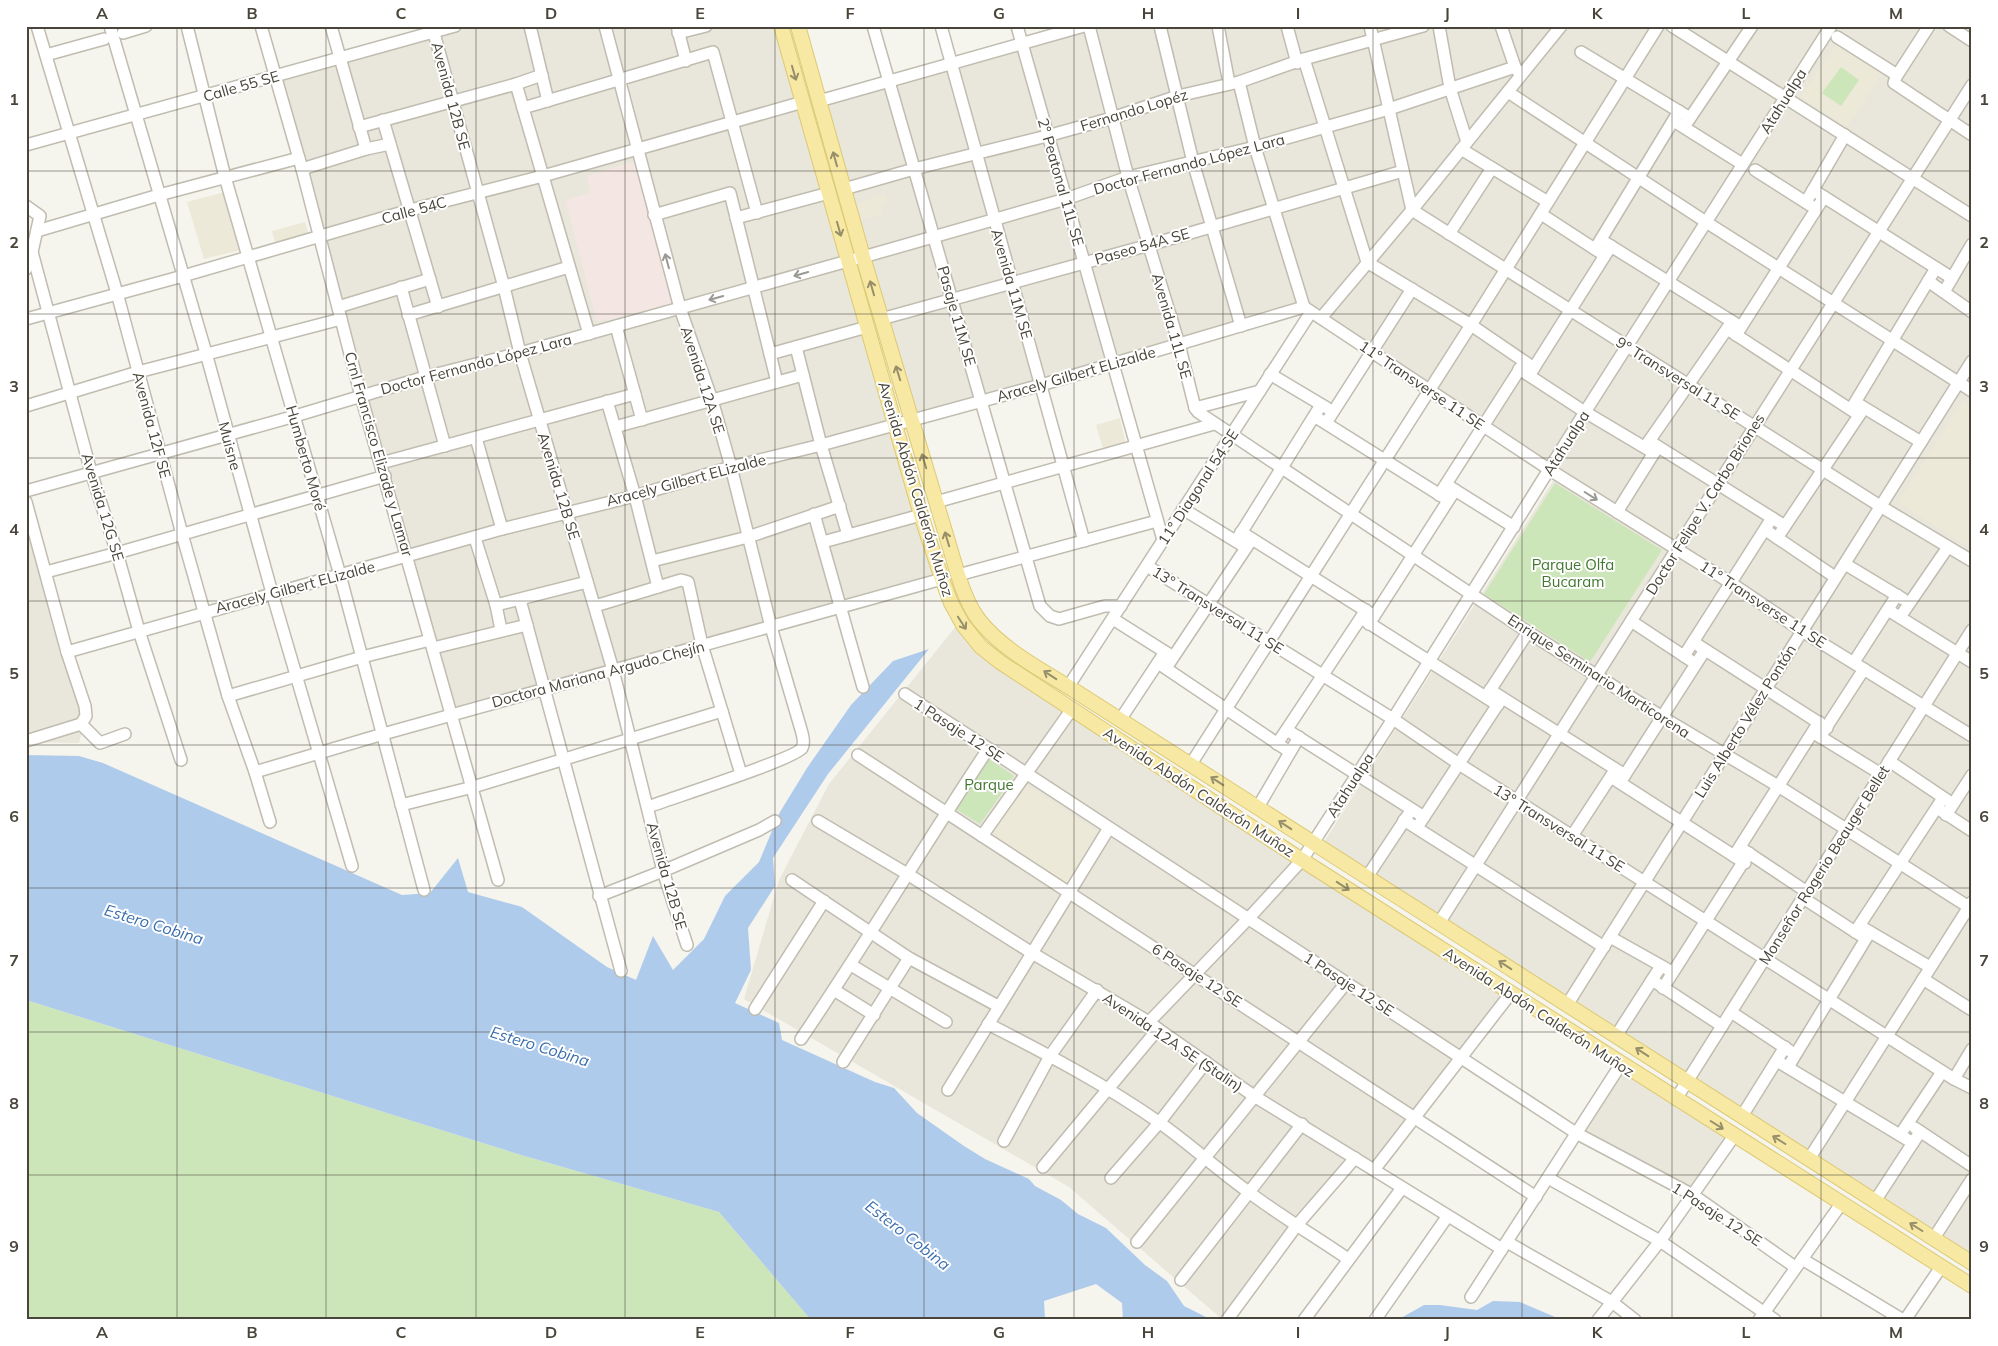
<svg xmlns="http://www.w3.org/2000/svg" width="1998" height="1346" font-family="Mulish,sans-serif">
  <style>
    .residential { fill: #e9e6db }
    .education { fill: #ede9d8 }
    .medical { fill: #f4e6e2 }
    .green { fill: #cce6b9 }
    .water { fill: #afcbec }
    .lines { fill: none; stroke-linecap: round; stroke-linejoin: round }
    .minor-casing { stroke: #c0bcb0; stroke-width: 14 }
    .major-casing { stroke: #dcc974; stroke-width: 16 }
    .minor { stroke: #fff; stroke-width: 11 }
    .major { stroke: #f7e9a4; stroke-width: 14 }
    .oneway { stroke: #978f6a }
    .oneway2 { stroke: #9b9993 }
    .grid { fill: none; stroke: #49453a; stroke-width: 1; stroke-opacity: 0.55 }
    .labels { text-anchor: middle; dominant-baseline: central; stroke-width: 4; stroke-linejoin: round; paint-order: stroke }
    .street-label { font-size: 15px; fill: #49453a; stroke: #fff }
    .park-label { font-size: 15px; fill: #437831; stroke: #fff }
    .water-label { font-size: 16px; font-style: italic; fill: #3a6fae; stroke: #fff }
    .neatline { fill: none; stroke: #49453a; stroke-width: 2 }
    .grid-label { font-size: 16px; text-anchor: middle; font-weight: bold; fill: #49453a }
  </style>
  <rect width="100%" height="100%" fill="#f5f4ed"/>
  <!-- residential -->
  <g class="residential">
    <path d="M461 26H778L939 578 455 711 416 570 366 399 278 76Z"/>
    <path d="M1096 26H1555L1322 316 1306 303 915 415 824 102Z"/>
    <path d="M1564 26H1972V1256L1324 842 1555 478 1323 327Z"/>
    <path d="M30 490 40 544 86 713 79 743 26 742V491Z"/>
    <path d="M957 625 998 665 1508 994 1372 1168 1348 1154 1232 1320H1223L1069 1187 744 999 779 880 829 784Z"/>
    <path d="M1621 1064 1734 1136 1693 1195 1584 1132Z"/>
  </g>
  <!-- education -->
  <g class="education">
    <path d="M1838 43 1882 74 1847 127 1800 97Z"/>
    <path d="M225 192 241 250 204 259 187 202Z"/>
    <path d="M885 195 887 203 881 205 883 215 862 219 856 203Z"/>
    <path d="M305 222 308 233 275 242 272 231Z"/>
    <path d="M1964 400 1972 405V438L1948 423Z"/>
    <path d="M1120 418 1126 445 1104 452 1096 425Z"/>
    <path d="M1948 424 1972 439V549L1898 502Z"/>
    <path d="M1025 784 1097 831 1067 884 991 832Z"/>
  </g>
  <!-- medical -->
  <path class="medical" d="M635 161 672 304 597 322 565 200 590 193 587 176Z"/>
  <!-- green -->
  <g class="green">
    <path d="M1841 67 1859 80 1841 106 1822 93Z"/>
    <path d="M1555 483 1662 550 1590 662 1484 594Z"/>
    <path d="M989 759 1014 776 980 824 954 808Z"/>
    <path d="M26 1000 521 1155 719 1212 811 1320H26Z"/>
  </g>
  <!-- water -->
  <g class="water">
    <path d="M929 649 828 774 773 858 775 886 748 928 751 970 735 1003 779 1023 782 1040 875 1082 894 1088 917 1113 964 1146 985 1159 1029 1179 1035 1186 1061 1200 1078 1214 1106 1228 1145 1265 1167 1281 1184 1306 1212 1320H1123L1122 1303 1096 1284 1044 1301 1045 1320H811L719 1212 521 1155 26 1000V755L79 756 103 763 402 895 430 893 458 858 468 892 522 907 607 967 636 980 653 936 673 970 704 939 725 896 759 862 780 812 807 768 851 705 893 661Z"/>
    <path d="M1493 1301 1520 1302 1562 1320H1393L1401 1318 1424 1305H1440L1477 1310Z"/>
  </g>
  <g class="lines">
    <defs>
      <g id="minor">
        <path d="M37 26 117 293 182 534 228 696 255 772 270 822"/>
        <path d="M110 26 206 353 272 593 352 866"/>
        <path d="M187 26 225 177 340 575 424 890"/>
        <path d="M261 26 302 169 361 396 498 880"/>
        <path d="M331 26 366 149"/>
        <path d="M432 26 504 287 520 353 613 670 663 871 687 945"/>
        <path d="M530 26 548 101"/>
        <path d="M605 26 680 308 712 400 731 467 771 627 802 733C803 738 805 743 802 748 795 759 669 799 648 807"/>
        <path d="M677 26 686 61"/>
        <path d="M873 26 1040 606 1050 616 1059 619 1105 606H1121"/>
        <path d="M941 26 1084 541"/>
        <path d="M1017 26 1163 540"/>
        <path d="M1089 26 1128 177 1179 344 1195 408 1198 412 1528 632 1662 717 1778 786 1972 909"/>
        <path d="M1160 26 1193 162 1241 326"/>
        <path d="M1218 26 1229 83"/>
        <path d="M1287 26 1297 63"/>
        <path d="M1370 26 1412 210 1880 506 1972 561"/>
        <path d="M1439 26 1450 88 1467 142"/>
        <path d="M1501 26 1515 67 1519 73"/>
        <path d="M1672 26 1972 216"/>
        <path d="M1929 26 1896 77 1894 83 1972 135"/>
        <path d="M1949 26 1972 41"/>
        <path d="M123 33 146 26"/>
        <path d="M678 33 706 26"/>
        <path d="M1837 37 1897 75"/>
        <path d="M1581 52 1690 118"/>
        <path d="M46 55 104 39"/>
        <path d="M1304 59 1367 262 1471 325 1534 368"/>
        <path d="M1239 82 1255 147 1304 307"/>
        <path d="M516 84 589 334"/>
        <path d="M1508 92 1706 222 1972 391"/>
        <path d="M819 101 1084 26"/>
        <path d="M523 108 713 52 757 213"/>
        <path d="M383 120 438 307"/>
        <path d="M1677 123 1739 162"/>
        <path d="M359 127 516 84 542 75"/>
        <path d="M1684 127 1752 26"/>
        <path d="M26 145 455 26"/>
        <path d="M1461 149 1548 202"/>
        <path d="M302 169 366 149 390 144"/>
        <path d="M1755 170 1810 205"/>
        <path d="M844 189 914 169 1047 136 1112 118 1178 96 1239 82 1304 59 1423 26"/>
        <path d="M1813 190 1952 278"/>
        <path d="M1806 202 1845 135"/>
        <path d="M26 206 40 216 32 252 26 269"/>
        <path d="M1541 214 1601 253"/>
        <path d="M654 215 730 193 777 382"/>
        <path d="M736 218 829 193"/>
        <path d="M37 231 159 195 299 158"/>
        <path d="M1449 234 1492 168"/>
        <path d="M1601 240 1741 327"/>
        <path d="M1595 249 1679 111"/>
        <path d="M32 252 91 472 117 553 139 631 181 760"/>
        <path d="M863 257 1066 199 1128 177 1255 147 1389 109 1515 67"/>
        <path d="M1928 281 1972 312"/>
        <path d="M401 287 445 446"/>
        <path d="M1944 292 1972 244"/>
        <path d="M338 307 430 279"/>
        <path d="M1304 307 1550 470 1731 583 1802 631 1972 736"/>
        <path d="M408 315 569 267"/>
        <path d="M1321 318 1412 210 1561 26"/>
        <path d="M26 319 183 276 410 210 543 176 803 102"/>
        <path d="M881 319 1149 245 1403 171"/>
        <path d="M616 326 642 420"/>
        <path d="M1727 329 1859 415"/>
        <path d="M1736 335 1824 197"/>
        <path d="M796 347 821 445 848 535"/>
        <path d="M770 354 867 327"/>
        <path d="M1519 369 1585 412 1654 453"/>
        <path d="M1270 374 1327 408"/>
        <path d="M1530 374 1611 246"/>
        <path d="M607 401 635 496 658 587"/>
        <path d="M1858 404 1921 442"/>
        <path d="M26 406 138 372 341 319"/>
        <path d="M1195 408 1260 391"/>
        <path d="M1851 409 1936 268"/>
        <path d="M1319 419 1448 500"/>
        <path d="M1326 423 1412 289"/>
        <path d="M615 427 803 375"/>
        <path d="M476 438 502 529"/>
        <path d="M1649 441 1785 526"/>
        <path d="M1645 447 1731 323"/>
        <path d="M381 463 635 394"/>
        <path d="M1450 487 1514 527"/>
        <path d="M26 491 295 416 425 377 520 353 855 259"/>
        <path d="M1439 495 1523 364"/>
        <path d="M26 502 67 652 85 706 86 716 81 724 26 741"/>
        <path d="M936 502 1214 424"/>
        <path d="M1183 509 1242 545"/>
        <path d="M1617 512 1657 448"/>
        <path d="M814 514 863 687"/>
        <path d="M1241 532 1371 614"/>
        <path d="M1770 533 1835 577"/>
        <path d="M475 538 496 605 501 630"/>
        <path d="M1777 538 1864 408"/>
        <path d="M1236 541 1321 405"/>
        <path d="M823 542 921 515"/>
        <path d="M652 561 748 537 840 506"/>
        <path d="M1845 564 1903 599"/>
        <path d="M1147 566 1393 719 1459 764 1954 1079 1972 1088"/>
        <path d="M46 572 117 553 385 476"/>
        <path d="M958 575 1157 521"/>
        <path d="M520 600 621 971"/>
        <path d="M496 605 587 582"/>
        <path d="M595 606 681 580 688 582 702 645 741 774"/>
        <path d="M1888 610 1972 662"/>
        <path d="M1900 617 1948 547"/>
        <path d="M1361 618 1498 705"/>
        <path d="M1113 619 1170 655"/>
        <path d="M1631 621 1690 660"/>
        <path d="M1369 624 1455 490"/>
        <path d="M1693 642 1827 728"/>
        <path d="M433 648 527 625"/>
        <path d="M67 652 502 529 635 496 731 467 821 445 1041 385 1304 307"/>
        <path d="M1684 656 1772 518"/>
        <path d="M1854 662 1897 595"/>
        <path d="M1158 663 1290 752"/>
        <path d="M1166 668 1252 539"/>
        <path d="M1068 687 1311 312"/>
        <path d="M1490 690 1625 775"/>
        <path d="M905 694 1576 1133 1693 1195 1795 1267"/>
        <path d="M1487 695 1528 632"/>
        <path d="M228 696 362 657 430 640"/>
        <path d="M1120 720 1165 652"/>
        <path d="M81 724 100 743 125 734"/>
        <path d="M1287 730 1424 817"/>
        <path d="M1814 733 1881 774"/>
        <path d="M1820 737 1864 669"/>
        <path d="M1277 744 1366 610"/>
        <path d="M858 755 1536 1197"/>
        <path d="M1889 761 1953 804"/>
        <path d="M1191 764 1471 325 1658 26"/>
        <path d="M255 772 383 734 942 579"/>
        <path d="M1611 777 1745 863"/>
        <path d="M1621 781 1705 650"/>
        <path d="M401 805 473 787 722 711"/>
        <path d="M1258 807 1299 737"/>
        <path d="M1940 810 1972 831"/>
        <path d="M1946 815 1972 775"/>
        <path d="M1404 820 1604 947"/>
        <path d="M818 821 909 875 1032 953 1149 1022 1158 1029 1254 1096 1502 1249"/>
        <path d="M1420 823 1502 698"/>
        <path d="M982 836 1072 709"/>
        <path d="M1572 836 1615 770"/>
        <path d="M1744 850 1807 892"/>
        <path d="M1734 856 1819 722"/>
        <path d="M1367 877 1408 815"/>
        <path d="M792 880 909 958 998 1006"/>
        <path d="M599 896 663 871 759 830 775 821"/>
        <path d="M1803 898 1860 935"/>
        <path d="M1439 923 1972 85"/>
        <path d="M1865 929 1930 967"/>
        <path d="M1855 932 1943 798"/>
        <path d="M1610 937 1667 969"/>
        <path d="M851 965 946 1022"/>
        <path d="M1923 979 1972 1010"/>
        <path d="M1652 980 1722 1026"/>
        <path d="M1663 988 1749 853"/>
        <path d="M834 990 874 1015"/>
        <path d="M1567 1005 1972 361"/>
        <path d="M755 1009 824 901"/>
        <path d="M1731 1012 1790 1051"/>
        <path d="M1149 1022 1248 919 1302 860 1393 719 1585 412 1831 26"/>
        <path d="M988 1024C1047 1054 1106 1085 1160 1123 1191 1145 1219 1171 1250 1193 1282 1217 1316 1237 1348 1259"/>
        <path d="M1616 1036 1661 966"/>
        <path d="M801 1039C866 943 925 844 988 749"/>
        <path d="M1777 1061 1913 1143"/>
        <path d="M843 1062 909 958"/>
        <path d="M1788 1067 1870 932"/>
        <path d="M1954 1079 1972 1049"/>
        <path d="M948 1090 1109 828"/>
        <path d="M1676 1099 1972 630"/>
        <path d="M1742 1116 1785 1047"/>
        <path d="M1915 1128 1972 1166"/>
        <path d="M1900 1135 1942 1072"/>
        <path d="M1004 1141 1050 1056 1097 990"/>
        <path d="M1809 1159 1972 902"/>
        <path d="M1043 1167 1158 1029"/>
        <path d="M1374 1170 1511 993"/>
        <path d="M1111 1178 1159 1123 1206 1062"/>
        <path d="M1548 1178 1660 1241 1775 1320"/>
        <path d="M1875 1201 1920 1132"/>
        <path d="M1934 1238 1972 1179"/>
        <path d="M1137 1242 1346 983"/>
        <path d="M1507 1242 1612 1302 1635 1320"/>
        <path d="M1802 1259 1903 1320"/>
        <path d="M1181 1280 1302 1124"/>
        <path d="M1471 1297 1621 1064"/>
        <path d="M1227 1320 1297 1225 1355 1158"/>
        <path d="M1304 1320 1402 1188"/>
        <path d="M1375 1320 1447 1217"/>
        <path d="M1598 1320 1660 1241 1734 1136"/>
        <path d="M1759 1320 1841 1204"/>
        <path d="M1905 1320 1941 1267"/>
      </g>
      <g id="major">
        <path d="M781 26 921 515 942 579 951 603 963 625 981 647 1000 662 1302 860 1972 1286"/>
        <path d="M798 26 863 257 958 575C963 591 969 607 979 620 1002 650 1044 671 1075 691L1972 1263"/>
      </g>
    </defs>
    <!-- minor casing -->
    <use href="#minor" class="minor-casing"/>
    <!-- major casing -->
    <use href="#major" class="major-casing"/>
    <!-- minor -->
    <use href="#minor" class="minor"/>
    <!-- major -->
    <use href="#major" class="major"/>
  </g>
  <!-- one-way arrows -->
  <defs><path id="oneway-shaft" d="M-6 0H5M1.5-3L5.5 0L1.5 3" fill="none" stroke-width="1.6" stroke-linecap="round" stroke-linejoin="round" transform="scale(1.25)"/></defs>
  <g class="oneway">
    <use href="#oneway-shaft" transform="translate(794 73) rotate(74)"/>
    <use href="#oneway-shaft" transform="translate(835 159) rotate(-106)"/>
    <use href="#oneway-shaft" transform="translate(839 229) rotate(74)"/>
    <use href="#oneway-shaft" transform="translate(872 288) rotate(-106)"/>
    <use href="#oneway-shaft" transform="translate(898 373) rotate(-107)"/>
    <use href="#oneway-shaft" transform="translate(924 461) rotate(-107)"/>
    <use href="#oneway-shaft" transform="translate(947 539) rotate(-107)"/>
    <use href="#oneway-shaft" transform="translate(962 623) rotate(57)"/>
    <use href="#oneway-shaft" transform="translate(1050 675) rotate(-147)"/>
    <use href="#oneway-shaft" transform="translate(1217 781) rotate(-147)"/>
    <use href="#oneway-shaft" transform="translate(1285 825) rotate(-147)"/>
    <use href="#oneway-shaft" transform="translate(1343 886) rotate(33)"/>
    <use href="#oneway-shaft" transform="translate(1505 965) rotate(-147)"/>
    <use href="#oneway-shaft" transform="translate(1642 1052) rotate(-147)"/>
    <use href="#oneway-shaft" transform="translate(1717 1125) rotate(32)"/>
    <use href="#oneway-shaft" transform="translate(1779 1140) rotate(-148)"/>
    <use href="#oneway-shaft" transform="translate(1916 1227) rotate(-148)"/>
  </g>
  <g class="oneway2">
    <use href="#oneway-shaft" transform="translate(667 261) rotate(-105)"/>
    <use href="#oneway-shaft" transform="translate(801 274) rotate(164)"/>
    <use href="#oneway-shaft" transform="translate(716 298) rotate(164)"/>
    <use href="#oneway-shaft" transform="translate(1591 496) rotate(32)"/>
  </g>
  <!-- grid -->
  <path class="grid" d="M177 26V1320M326 26V1320M476 26V1320M625 26V1320M775 26V1320M924 26V1320M1074 26V1320M1223 26V1320M1373 26V1320M1522 26V1320M1672 26V1320M1821 26V1320M26 171H1972M26 314H1972M26 458H1972M26 601H1972M26 745H1972M26 888H1972M26 1032H1972M26 1175H1972"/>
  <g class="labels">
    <!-- street labels -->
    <g class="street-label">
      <text transform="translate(241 86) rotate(-16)">Calle 55 SE</text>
      <text transform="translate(451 96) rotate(75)">Avenida 12B SE</text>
      <text transform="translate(1783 101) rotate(-58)">Atahualpa</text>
      <text transform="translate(1134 110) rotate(-17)">Fernando Lopéz</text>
      <text transform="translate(1189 164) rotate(-15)">Doctor Fernando López Lara</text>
      <text transform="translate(1061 182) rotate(74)">2° Peatonal 11L SE</text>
      <text transform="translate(414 210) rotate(-15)">Calle 54C</text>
      <text transform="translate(1142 246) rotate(-16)">Paseo 54A SE</text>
      <text transform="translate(1012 284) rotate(74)">Avenida 11M SE</text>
      <text transform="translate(957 316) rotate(74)">Pasaje 11M SE</text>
      <text transform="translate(1172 326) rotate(74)">Avenida 11L SE</text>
      <text transform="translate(476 364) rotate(-15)">Doctor Fernando López Lara</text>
      <text transform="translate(1076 374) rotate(-16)">Aracely Gilbert ELizalde</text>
      <text transform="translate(1678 378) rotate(32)">9° Transversal 11 SE</text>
      <text transform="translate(703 380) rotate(72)">Avenida 12A SE</text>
      <text transform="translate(1422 385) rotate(34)">11° Transverse 11 SE</text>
      <text transform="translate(152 425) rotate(75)">Avenida 12F SE</text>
      <text transform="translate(1566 443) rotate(-58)">Atahualpa</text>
      <text transform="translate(230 446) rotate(75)">Muisne</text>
      <text transform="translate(379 454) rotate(74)">Crnl Francisco Elizade y Lamar</text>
      <text transform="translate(306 458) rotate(74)">Humberto Moré</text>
      <text transform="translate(686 480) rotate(-15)">Aracely Gilbert ELizalde</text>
      <text transform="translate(559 486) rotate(73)">Avenida 12B SE</text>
      <text transform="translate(1198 487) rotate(-57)">11° Diagonal 54 SE</text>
      <text transform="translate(916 489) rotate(73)">Avenida Abdón Calderón Muñoz</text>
      <text transform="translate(1705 504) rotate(-58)">Doctor Felipe V. Carbo Briones</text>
      <text transform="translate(103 507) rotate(73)">Avenida 12G SE</text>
      <text transform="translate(295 587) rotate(-15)">Aracely Gilbert ELizalde</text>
      <text transform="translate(1763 604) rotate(33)">11° Transverse 11 SE</text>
      <text transform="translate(1218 610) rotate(32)">13° Transversal 11 SE</text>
      <text transform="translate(598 674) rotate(-15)">Doctora Mariana Argudo Chejín</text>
      <text transform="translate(1599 676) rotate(33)">Enrique Seminario Marticorena</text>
      <text transform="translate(1745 721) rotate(-58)">Luis Alberto Vélez Pontón</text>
      <text transform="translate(959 730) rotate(33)">1 Pasaje 12 SE</text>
      <text transform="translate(1350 785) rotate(-57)">Atahualpa</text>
      <text transform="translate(1199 792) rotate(33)">Avenida Abdón Calderón Muñoz</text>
      <text transform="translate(1559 828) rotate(32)">13° Transversal 11 SE</text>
      <text transform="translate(1824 865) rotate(-58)">Monseñor Rogerio Beauger Bellet</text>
      <text transform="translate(667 876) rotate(74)">Avenida 12B SE</text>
      <text transform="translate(1197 975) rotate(33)">6 Pasaje 12 SE</text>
      <text transform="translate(1349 984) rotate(33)">1 Pasaje 12 SE</text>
      <text transform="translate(1539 1012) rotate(33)">Avenida Abdón Calderón Muñoz</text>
      <text transform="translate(1173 1042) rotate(34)">Avenida 12A SE (Stalin)</text>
      <text transform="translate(1717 1214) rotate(33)">1 Pasaje 12 SE</text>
    </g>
    <!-- park labels -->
    <g class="park-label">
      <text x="1573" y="564">Parque Olfa<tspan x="1573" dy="17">Bucaram</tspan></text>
      <text x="989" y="784">Parque</text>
    </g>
    <!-- water labels -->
    <g class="water-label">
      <text transform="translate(154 924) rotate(17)">Estero Cobina</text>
      <text transform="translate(540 1046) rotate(17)">Estero Cobina</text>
      <text transform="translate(908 1235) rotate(38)">Estero Cobina</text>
    </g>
  </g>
  <!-- border -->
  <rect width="1998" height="1346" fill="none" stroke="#ffffff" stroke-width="55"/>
  <rect x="28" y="28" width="1942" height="1290" class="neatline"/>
  <g class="grid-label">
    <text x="102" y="19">A</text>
    <text x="252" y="19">B</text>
    <text x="401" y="19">C</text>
    <text x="551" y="19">D</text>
    <text x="700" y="19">E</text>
    <text x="850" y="19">F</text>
    <text x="999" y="19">G</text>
    <text x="1148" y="19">H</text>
    <text x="1298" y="19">I</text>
    <text x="1447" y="19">J</text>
    <text x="1597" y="19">K</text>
    <text x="1746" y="19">L</text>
    <text x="1896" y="19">M</text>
    <text x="14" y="105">1</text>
    <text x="1984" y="105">1</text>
    <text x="14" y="248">2</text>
    <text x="1984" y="248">2</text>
    <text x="14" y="392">3</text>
    <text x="1984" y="392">3</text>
    <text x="14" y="535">4</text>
    <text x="1984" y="535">4</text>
    <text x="14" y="679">5</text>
    <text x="1984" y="679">5</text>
    <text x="14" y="822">6</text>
    <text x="1984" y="822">6</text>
    <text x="14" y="966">7</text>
    <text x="1984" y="966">7</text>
    <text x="14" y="1109">8</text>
    <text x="1984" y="1109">8</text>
    <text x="14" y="1252">9</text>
    <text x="1984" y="1252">9</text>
    <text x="102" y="1338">A</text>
    <text x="252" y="1338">B</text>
    <text x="401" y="1338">C</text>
    <text x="551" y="1338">D</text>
    <text x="700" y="1338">E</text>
    <text x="850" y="1338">F</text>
    <text x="999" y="1338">G</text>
    <text x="1148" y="1338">H</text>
    <text x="1298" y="1338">I</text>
    <text x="1447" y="1338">J</text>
    <text x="1597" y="1338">K</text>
    <text x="1746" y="1338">L</text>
    <text x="1896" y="1338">M</text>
  </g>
</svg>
